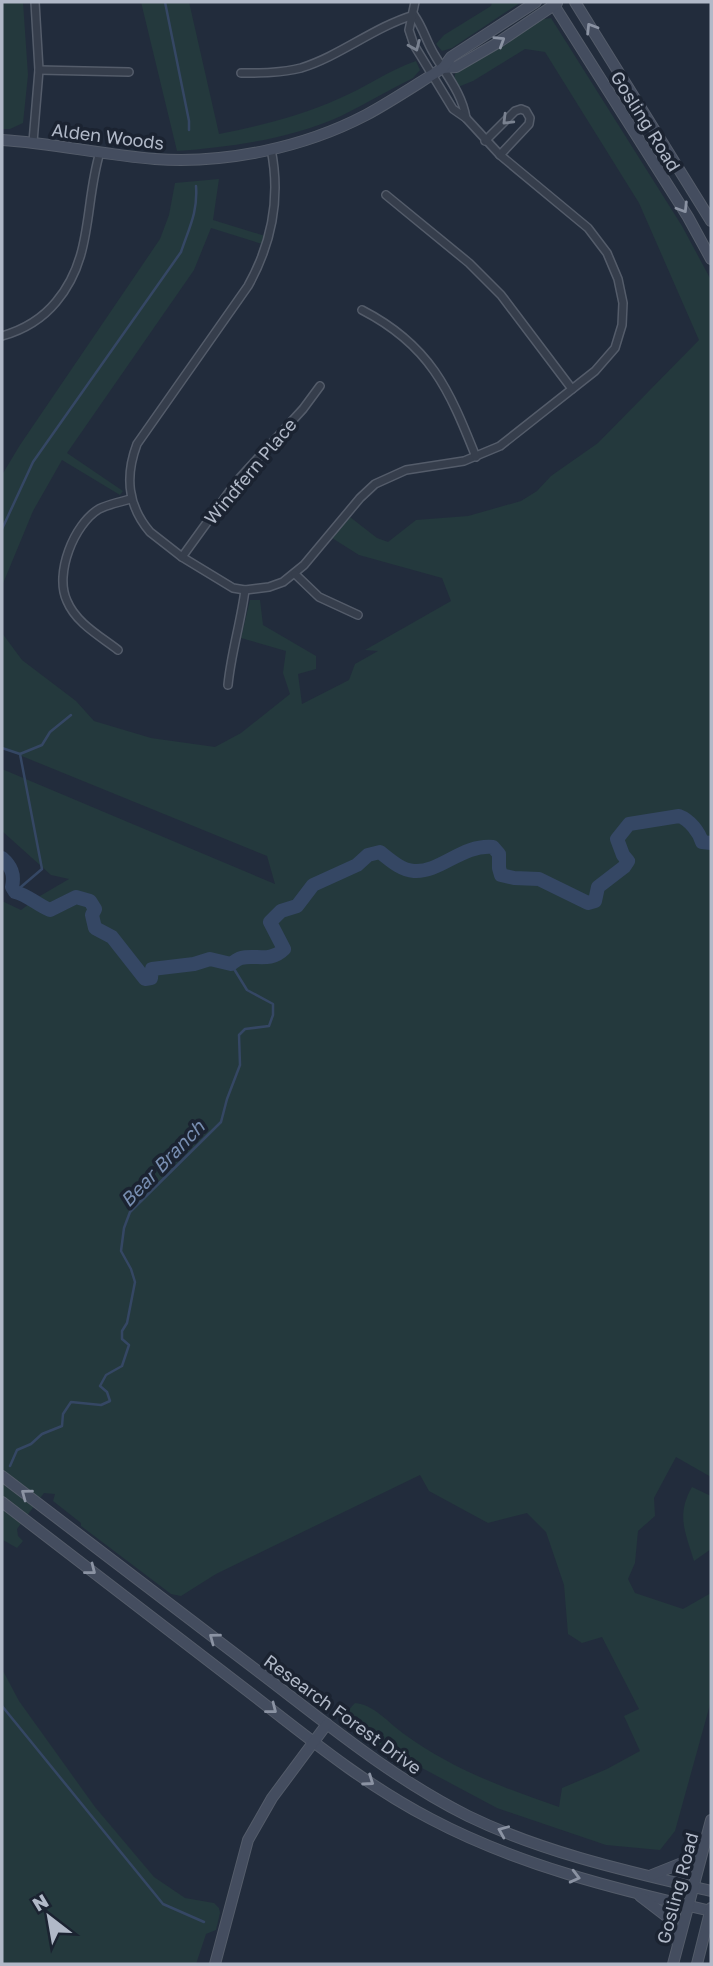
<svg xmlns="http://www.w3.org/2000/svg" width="713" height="1966" font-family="'Golos Text',sans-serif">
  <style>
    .green { fill: #24393d }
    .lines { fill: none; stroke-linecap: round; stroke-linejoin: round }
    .stream { stroke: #354764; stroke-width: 2.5 }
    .river { stroke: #354764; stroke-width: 14 }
    .street-casing { stroke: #545c6a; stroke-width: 10 }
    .secondary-casing { stroke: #545c6a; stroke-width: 12 }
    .street { stroke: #363e4c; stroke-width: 7 }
    .secondary { stroke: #444d5f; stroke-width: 10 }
    .oneway { stroke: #8b93a3 }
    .oneway2 { stroke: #7a8290 }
    .labels { text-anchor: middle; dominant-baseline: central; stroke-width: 7; stroke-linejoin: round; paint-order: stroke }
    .street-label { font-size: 18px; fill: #b1b9c8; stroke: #1b2331 }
    .water-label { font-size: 19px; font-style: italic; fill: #788eb1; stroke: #1b2331 }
  </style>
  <rect width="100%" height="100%" fill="#222c3c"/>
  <!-- green -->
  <g class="green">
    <path d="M2 2H23L28 75 23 123 10 129H2Z"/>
    <path d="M141 2H189L219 134C260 126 300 116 338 99 365 88 389 70 416 61L420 70 413 78C389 90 365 104 341 116 290 139 232 147 177 151Z"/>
    <path d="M492 2H521L452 48 442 51 436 44 444 35 491 6Z"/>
    <path d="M551 18 682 226 711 280V1477L676 1457 654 1498 655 1516 638 1531 635 1563 628 1579 635 1593 683 1609 711 1593V1701L675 1831 660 1850 606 1845 497 1808 347 1728 343 1724V1716L355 1703C373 1704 389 1723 404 1734 450 1768 506 1789 559 1807L562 1788 607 1769 640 1751 624 1716 639 1709 602 1637 582 1643 568 1634 564 1585 546 1532 527 1513 488 1523 429 1491 420 1475 216 1574 181 1596 171 1594 81 1526V1523L53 1501 55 1494 44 1493 17 1529 18 1536 23 1541 17 1548 3 1540 2 1551V901L21 910 29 904 31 907 40 896 69 879 51 875 2 831V769L275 884 267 856 2 748V633L22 660 76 701 94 721 151 738 215 747 241 733 290 694 283 673 286 651 241 638 250 600H260L263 625 316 656V669L298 674 302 704 349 680 355 664 378 651 365 650 451 601 442 578 359 555 332 538 350 517 377 538 388 542 416 520 468 516 521 501 537 491 551 476 598 443 699 340 639 203 545 52 525 49 473 81 458 87 454 79 456 70 543 19Z"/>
    <path d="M219 179 213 220 265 236 262 244 211 228 194 270 67 453 123 491 120 495 62 460 33 511 2 586V475L20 445 160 239 169 215 175 183Z"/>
    <path d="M692 1487 711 1496V1549L694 1561C685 1531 676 1515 692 1487Z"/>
    <path d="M2 1669 19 1701 95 1807 154 1877 185 1898 214 1903 219 1908 220 1913 216 1930 206 1934 196 1964H2Z"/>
  </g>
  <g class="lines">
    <!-- stream -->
    <g class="stream">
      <path d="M165 2 189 121V130"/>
      <path d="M2 529 33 462 181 252C189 228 198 212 196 186"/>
      <path d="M2 748 20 754 42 869 15 892"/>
      <path d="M20 754 42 745 50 732 71 715"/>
      <path d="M10 1466 17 1450 31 1444 42 1434 62 1426 63 1414 71 1402 101 1405 110 1401 107 1392 100 1386 106 1375 122 1366 129 1345 122 1339V1331L127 1323 135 1282 131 1269 121 1251 124 1228 130 1212 221 1122 227 1099 240 1065 239 1035 245 1029 269 1026 273 1015V1004L247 990 231 964"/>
      <path d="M2 1706 163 1904 204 1922"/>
    </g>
    <!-- river -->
    <path class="river" d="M2 858C11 866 15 874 12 887L15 892C28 895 37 905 50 910L76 897 90 901 95 909 92 915 95 928 112 937 145 979 151 978 152 969 194 964 210 959 231 964C234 962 237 959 241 958 255 954 270 963 284 949L270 922 281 911 297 906 313 885 357 865 368 855 380 852C390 860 401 870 414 871 440 873 462 844 493 847L499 854V868L501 875 514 878 539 879 588 903 595 901 598 887 624 867 628 861 623 855 617 839 629 824 679 816C690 820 699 832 702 842L711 843"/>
    <defs>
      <g id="street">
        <path d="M414 15C423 27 426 41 434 54 446 75 462 93 466 118"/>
        <path d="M39 70 129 72"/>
        <path d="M241 73C261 73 281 73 301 68 340 56 374 27 414 15"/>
        <path d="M485 141 515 111 521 109 526 111 530 118 529 124 500 155"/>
        <path d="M33 142 39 70 35 2"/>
        <path d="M271 149C281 198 272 243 248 286L137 444C125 476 127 505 150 532L182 557 233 588 245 590 269 587 283 582 304 565 360 498 375 484 406 470 464 461 500 446 595 371 615 348 622 325 623 303 618 279 607 253 588 228 500 155 466 118 453 109 414 45 409 30 415 2"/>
        <path d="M386 195 469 263 501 295 572 389"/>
        <path d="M362 310C430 345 449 389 476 457"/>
        <path d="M2 336C23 330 42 319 56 302 94 257 84 204 100 152"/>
        <path d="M182 557 237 481 303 409 320 386"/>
        <path d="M295 574 319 597 358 615"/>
        <path d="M118 650C100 636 76 623 67 601 54 574 74 524 99 509 109 504 120 502 131 499"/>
        <path d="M228 685C231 653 241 622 245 590"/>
      </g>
      <g id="secondary">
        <path d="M552 2 688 217 711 259"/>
        <path d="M575 2 711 221"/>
        <path d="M443 68 456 67 499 42 557 3"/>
        <path d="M2 140C53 143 103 155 155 159 225 164 303 148 366 115 392 101 417 84 443 68L451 57 536 2"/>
        <path d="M2 1476C88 1541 173 1607 259 1672 326 1723 392 1778 468 1816 544 1853 630 1872 711 1891"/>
        <path d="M2 1502C84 1565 167 1629 249 1692 307 1737 365 1785 431 1819 518 1865 615 1889 711 1911"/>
        <path d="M652 1875 682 1863 704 1844"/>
        <path d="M640 1896 670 1919 677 1942"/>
        <path d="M215 1964 248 1840 272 1798 327 1724"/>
        <path d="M673 1964 711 1820"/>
        <path d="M697 1964 711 1908"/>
      </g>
    </defs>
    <!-- street casing -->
    <use href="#street" class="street-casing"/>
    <!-- secondary casing -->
    <use href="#secondary" class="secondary-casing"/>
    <!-- street -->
    <use href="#street" class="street"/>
    <!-- secondary -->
    <use href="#secondary" class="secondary"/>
  </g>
  <!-- one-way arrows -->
  <defs><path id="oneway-chevron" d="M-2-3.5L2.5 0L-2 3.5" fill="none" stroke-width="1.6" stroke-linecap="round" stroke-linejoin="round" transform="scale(1.75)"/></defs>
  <g class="oneway">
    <use href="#oneway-chevron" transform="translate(591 28) rotate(-122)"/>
    <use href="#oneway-chevron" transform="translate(500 41) rotate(-32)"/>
    <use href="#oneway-chevron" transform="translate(683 208) rotate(58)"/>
    <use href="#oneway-chevron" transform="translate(26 1494) rotate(-143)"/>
    <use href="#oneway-chevron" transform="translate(91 1570) rotate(38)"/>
    <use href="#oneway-chevron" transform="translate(214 1638) rotate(-143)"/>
    <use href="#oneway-chevron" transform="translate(272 1709) rotate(38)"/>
    <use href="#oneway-chevron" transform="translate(369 1781) rotate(35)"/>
    <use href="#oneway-chevron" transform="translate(503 1831) rotate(-157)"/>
    <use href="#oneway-chevron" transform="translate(575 1877) rotate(14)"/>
  </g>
  <g class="oneway2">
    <use href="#oneway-chevron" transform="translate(415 46) rotate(67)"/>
    <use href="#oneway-chevron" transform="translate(507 120) rotate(135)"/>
  </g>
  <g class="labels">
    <!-- street labels -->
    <g class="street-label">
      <text transform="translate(646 121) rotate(58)">Gosling Road</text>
      <text transform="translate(108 136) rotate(7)">Alden Woods</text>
      <text transform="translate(250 471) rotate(-50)">Windfern Place</text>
      <text transform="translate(343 1714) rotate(36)">Research Forest Drive</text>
      <text transform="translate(677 1888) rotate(-75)">Gosling Road</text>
    </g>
    <!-- water labels -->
    <g class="water-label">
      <text transform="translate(162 1163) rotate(-46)">Bear Branch</text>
    </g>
  </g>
  <!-- border -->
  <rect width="713" height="1966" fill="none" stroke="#b1b9c8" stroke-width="7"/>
  <!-- north arrow -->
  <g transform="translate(49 1917) rotate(329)" stroke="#1b2331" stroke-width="5" paint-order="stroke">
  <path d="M0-5L12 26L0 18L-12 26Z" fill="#b1b9c8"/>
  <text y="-10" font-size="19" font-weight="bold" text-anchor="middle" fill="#b1b9c8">N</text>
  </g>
</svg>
